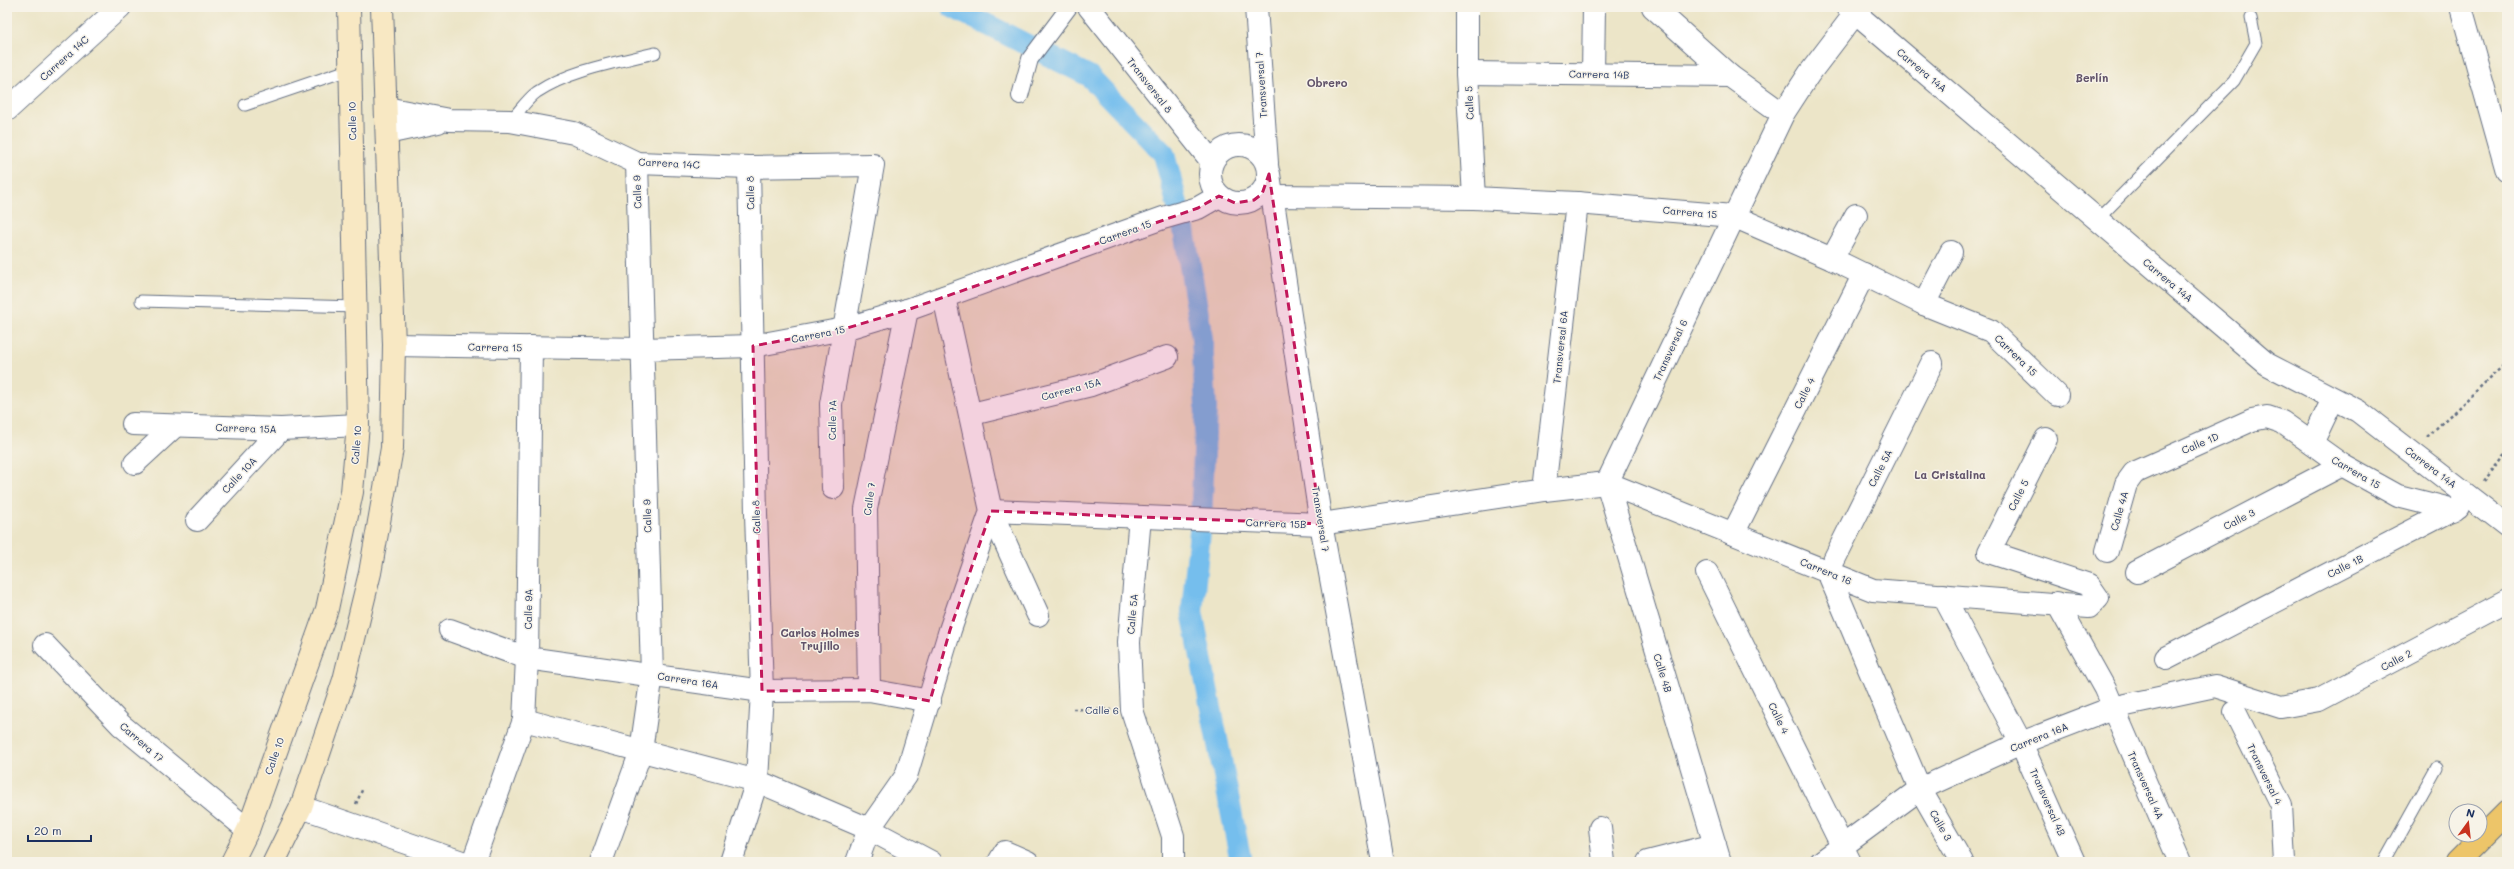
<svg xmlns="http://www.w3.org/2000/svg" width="2514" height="869" font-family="Mali,sans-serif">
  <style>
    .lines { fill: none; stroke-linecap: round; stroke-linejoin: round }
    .canal { stroke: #75beed; stroke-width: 22 }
    .service-casing { stroke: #646f83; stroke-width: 13 }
    .pedestrian-casing { stroke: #646f83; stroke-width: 18 }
    .minor-casing { stroke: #646f83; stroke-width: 24 }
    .secondary-casing { stroke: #646f83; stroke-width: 24 }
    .trunk-casing { stroke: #646f83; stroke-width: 24 }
    .path { stroke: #646f83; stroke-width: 2.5; stroke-dasharray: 3 3; stroke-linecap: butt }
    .service { stroke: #fff; stroke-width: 11 }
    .pedestrian { stroke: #fff; stroke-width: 16 }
    .minor { stroke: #fff; stroke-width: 22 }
    .secondary { stroke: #f8e8c3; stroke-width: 22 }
    .trunk { stroke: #edc569; stroke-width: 22 }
    .marked { fill: #c2185b; fill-opacity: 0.2; stroke: #c2185b; stroke-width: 3; stroke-dasharray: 8 5; stroke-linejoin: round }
    .labels { text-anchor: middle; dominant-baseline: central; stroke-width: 3; stroke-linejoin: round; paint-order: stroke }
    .street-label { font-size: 10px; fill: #1b2f5e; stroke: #f7f3e8 }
    .neighbourhood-label { font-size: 11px; font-weight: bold; fill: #61536a; stroke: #f7f3e8 }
  </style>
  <rect width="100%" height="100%" fill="#f7f3e8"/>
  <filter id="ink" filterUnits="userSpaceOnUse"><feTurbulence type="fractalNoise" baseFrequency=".025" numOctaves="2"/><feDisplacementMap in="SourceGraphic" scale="8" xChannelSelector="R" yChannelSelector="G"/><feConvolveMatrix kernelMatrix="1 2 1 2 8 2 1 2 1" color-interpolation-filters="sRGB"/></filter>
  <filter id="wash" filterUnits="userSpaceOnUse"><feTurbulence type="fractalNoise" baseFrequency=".012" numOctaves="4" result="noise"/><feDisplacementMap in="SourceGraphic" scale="16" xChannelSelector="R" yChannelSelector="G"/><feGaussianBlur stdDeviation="0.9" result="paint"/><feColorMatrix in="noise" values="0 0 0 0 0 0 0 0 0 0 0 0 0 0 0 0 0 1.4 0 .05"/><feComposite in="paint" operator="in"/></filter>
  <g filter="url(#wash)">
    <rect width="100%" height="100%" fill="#ece5c8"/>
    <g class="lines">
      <!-- canal -->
      <path class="canal" d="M952 7 1089 76 1164 154 1184 230 1202 338 1206 408 1201 521 1192 611 1241 862"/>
    </g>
  </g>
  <g filter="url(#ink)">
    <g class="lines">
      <defs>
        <g id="service">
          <path d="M245 105 351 69"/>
          <path d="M510 121C519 112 527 99 537 92 570 70 618 62 655 53"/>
          <path d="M2097 220 2234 81 2256 43 2251 18"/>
          <path d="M141 301 357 307"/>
          <path d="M2384 862 2437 767"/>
        </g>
        <path id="pedestrian" d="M1020 96 1030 59 1069 7"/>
        <g id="minor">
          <path d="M1089 7 1212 162"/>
          <path d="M1256 7 1267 163"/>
          <path d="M1467 7V73L1474 198"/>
          <path d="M1653 7 1730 76 1783 114"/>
          <path d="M1848 7 2267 364 2358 411 2507 526"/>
          <path d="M2461 7 2507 171"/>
          <path d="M1467 73 1730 76"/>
          <path d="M1593 73 1594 7"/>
          <path d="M386 108 449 120 510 121 574 133 637 163 749 167 873 165 831 404 833 488"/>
          <path d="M7 110 120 7"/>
          <path d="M387 133 438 122"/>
          <circle cx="1239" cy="174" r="29"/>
          <path d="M1269 174 1321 524 1383 862"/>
          <path d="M1273 196 1474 198 1577 203 1733 216 1832 259 1924 304 1991 331 2057 395"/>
          <path d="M1832 259 1856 215"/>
          <path d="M944 297 991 511 1038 615"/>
          <path d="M1924 304 1951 252"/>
          <path d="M394 345 642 349 753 346 844 329 907 310 1163 218 1198 208 1219 196"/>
          <path d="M972 414 1091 385 1167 357"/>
          <path d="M133 424 281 429 358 425"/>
          <path d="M2312 443 2333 399"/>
          <path d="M135 463 175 426"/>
          <path d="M1607 483 1783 114 1809 74 1860 7"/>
          <path d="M1607 483 1720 862"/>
          <path d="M1544 490 1577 203"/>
          <path d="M1140 517 1129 642 1132 710 1173 836V862"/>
          <path d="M197 520 281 429"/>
          <path d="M1733 534 1864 274"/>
          <path d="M2107 551 2126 484 2134 473 2252 420 2267 417 2282 422 2342 465 2398 496 2454 510"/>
          <path d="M1828 572 1920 789 1962 862"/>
          <path d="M1828 572 1932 363"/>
          <path d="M2137 572 2342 465"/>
          <path d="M1707 573 1850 862"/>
          <path d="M1943 595 2021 743 2074 862"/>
          <path d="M2057 603 2105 689 2180 862"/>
          <path d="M450 630 527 658 762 691 869 690 930 701"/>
          <path d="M45 645 121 725 248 830"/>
          <path d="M2166 658 2458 507"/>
          <path d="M869 690 866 509 907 310"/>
          <path d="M2235 712 2281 805 2284 862"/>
          <path d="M524 720 757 781 869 829 931 862"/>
          <path d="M301 807 462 862"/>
          <path d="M1600 828 1604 862"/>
          <path d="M473 862 524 720 527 658 531 347"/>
          <path d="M601 862 641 751 652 674 637 163"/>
          <path d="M731 862 757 781 762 691 756 514 749 167"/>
          <path d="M857 862 869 829 906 776 950 630 991 511 1321 524 1544 490 1607 483 1873 590 2089 607 2098 598 2089 585 1989 552 2046 439"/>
          <path d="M999 862 1005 852 1028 862"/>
          <path d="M1648 862 1715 845"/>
          <path d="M1821 862 1920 789 2021 743 2112 708 2215 686 2281 707 2319 700 2507 601"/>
        </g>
        <g id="secondary">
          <path d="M232 862 248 830 327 609 352 492 358 425 349 7"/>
          <path d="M274 862 301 807 344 680 370 573 392 448 394 345 382 7"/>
        </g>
        <path id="trunk" d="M2457 862 2507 812"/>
      </defs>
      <!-- service casing -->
      <use href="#service" class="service-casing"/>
      <!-- pedestrian casing -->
      <use href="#pedestrian" class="pedestrian-casing"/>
      <!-- minor casing -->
      <use href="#minor" class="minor-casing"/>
      <!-- secondary casing -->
      <use href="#secondary" class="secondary-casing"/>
      <!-- trunk casing -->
      <use href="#trunk" class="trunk-casing"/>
      <!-- path -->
      <g class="path">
        <path d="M2427 437 2507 362"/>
        <path d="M2484 481 2507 452"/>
        <path d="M1073 709 1111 710"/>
        <path d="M356 804 363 788"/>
      </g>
      <!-- service -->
      <use href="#service" class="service"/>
      <!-- pedestrian -->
      <use href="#pedestrian" class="pedestrian"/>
      <!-- minor -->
      <use href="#minor" class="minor"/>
      <!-- secondary -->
      <use href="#secondary" class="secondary"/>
      <!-- trunk -->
      <use href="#trunk" class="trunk"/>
    </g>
  </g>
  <!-- marked area -->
  <path class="marked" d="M1269 174 1321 524 991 511 950 630 930 701 869 690 762 691 753 346 844 329 907 310 1198 208 1219 196 1235 203 1254 200 1262 194Z"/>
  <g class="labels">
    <!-- street labels -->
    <g class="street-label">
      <text transform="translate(64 58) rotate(-42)">Carrera 14C</text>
      <text transform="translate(1922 70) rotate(40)">Carrera 14A</text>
      <text transform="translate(1599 74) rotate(1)">Carrera 14B</text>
      <text transform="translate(1150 85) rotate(52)">Transversal 8</text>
      <text transform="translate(1261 85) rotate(-94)">Transversal 7</text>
      <text transform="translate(1469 103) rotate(-93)">Calle 5</text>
      <text transform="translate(352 121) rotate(-91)">Calle 10</text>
      <text transform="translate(669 163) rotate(3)">Carrera 14C</text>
      <text transform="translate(637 192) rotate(-92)">Calle 9</text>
      <text transform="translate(750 193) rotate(-91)">Calle 8</text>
      <text transform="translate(1690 212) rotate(5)">Carrera 15</text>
      <text transform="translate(1125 232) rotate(-20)">Carrera 15</text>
      <text transform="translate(2168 280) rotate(40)">Carrera 14A</text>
      <text transform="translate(818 334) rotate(-11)">Carrera 15</text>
      <text transform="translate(495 347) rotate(1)">Carrera 15</text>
      <text transform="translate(1560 347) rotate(-84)">Transversal 6A</text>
      <text transform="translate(1670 350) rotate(-65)">Transversal 6</text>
      <text transform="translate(2016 355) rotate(44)">Carrera 15</text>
      <text transform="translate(1071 389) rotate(-15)">Carrera 15A</text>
      <text transform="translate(1804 393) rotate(-63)">Calle 4</text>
      <text transform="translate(832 420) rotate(-89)">Calle 7A</text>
      <text transform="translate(246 428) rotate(2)">Carrera 15A</text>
      <text transform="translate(2200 443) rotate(-23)">Calle 1D</text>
      <text transform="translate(356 445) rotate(-85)">Calle 10</text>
      <text transform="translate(2431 467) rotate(37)">Carrera 14A</text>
      <text transform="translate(1880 468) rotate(-63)">Calle 5A</text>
      <text transform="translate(2356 472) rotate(30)">Carrera 15</text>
      <text transform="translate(239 475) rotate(-47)">Calle 10A</text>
      <text transform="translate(2018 495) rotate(-63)">Calle 5</text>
      <text transform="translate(869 499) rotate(-82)">Calle 7</text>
      <text transform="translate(2119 511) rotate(-74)">Calle 4A</text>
      <text transform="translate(647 516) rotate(-92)">Calle 9</text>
      <text transform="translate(756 517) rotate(-92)">Calle 8</text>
      <text transform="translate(1321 519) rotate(81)">Transversal 7</text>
      <text transform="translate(2239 519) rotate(-27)">Calle 3</text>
      <text transform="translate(1276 523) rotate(2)">Carrera 15B</text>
      <text transform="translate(2345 566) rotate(-27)">Calle 1B</text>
      <text transform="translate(1826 571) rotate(22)">Carrera 16</text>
      <text transform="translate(528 609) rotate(-89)">Calle 9A</text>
      <text transform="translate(1132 614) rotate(-85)">Calle 5A</text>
      <text transform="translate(2396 660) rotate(-28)">Calle 2</text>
      <text transform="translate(1663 673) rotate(73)">Calle 4B</text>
      <text transform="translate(688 680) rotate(9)">Carrera 16A</text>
      <text transform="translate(1102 710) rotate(1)">Calle 6</text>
      <text transform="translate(1779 718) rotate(64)">Calle 4</text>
      <text transform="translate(2039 737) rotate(-22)">Carrera 16A</text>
      <text transform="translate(142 742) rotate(41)">Carrera 17</text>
      <text transform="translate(274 756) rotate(-70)">Calle 10</text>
      <text transform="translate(2265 774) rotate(64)">Transversal 4</text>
      <text transform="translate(2146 785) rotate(66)">Transversal 4A</text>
      <text transform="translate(2048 802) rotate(66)">Transversal 4B</text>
      <text transform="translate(1941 825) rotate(60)">Calle 3</text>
    </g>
    <!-- neighbourhood labels -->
    <g class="neighbourhood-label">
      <text x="2092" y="77">Berlín</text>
      <text x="1327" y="82">Obrero</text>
      <text x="1950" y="474">La Cristalina</text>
      <text x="820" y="632">Carlos Holmes<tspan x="820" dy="13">Trujillo</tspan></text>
    </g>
  </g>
  <!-- margin -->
  <rect width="2514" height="869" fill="none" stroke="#f7f3e8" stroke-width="24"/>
  <!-- north arrow -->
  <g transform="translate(2468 823) rotate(15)"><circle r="19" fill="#f7f3e8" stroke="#9fa5b1"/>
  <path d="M0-3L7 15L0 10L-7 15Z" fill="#c8321e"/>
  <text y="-6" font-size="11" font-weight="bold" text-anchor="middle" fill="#1b2f5e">N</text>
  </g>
  <!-- scale -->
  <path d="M28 835v6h63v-6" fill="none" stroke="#1b2f5e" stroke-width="2"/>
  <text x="34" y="835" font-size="12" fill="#1b2f5e" stroke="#f7f3e8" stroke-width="3" paint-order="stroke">20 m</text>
</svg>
